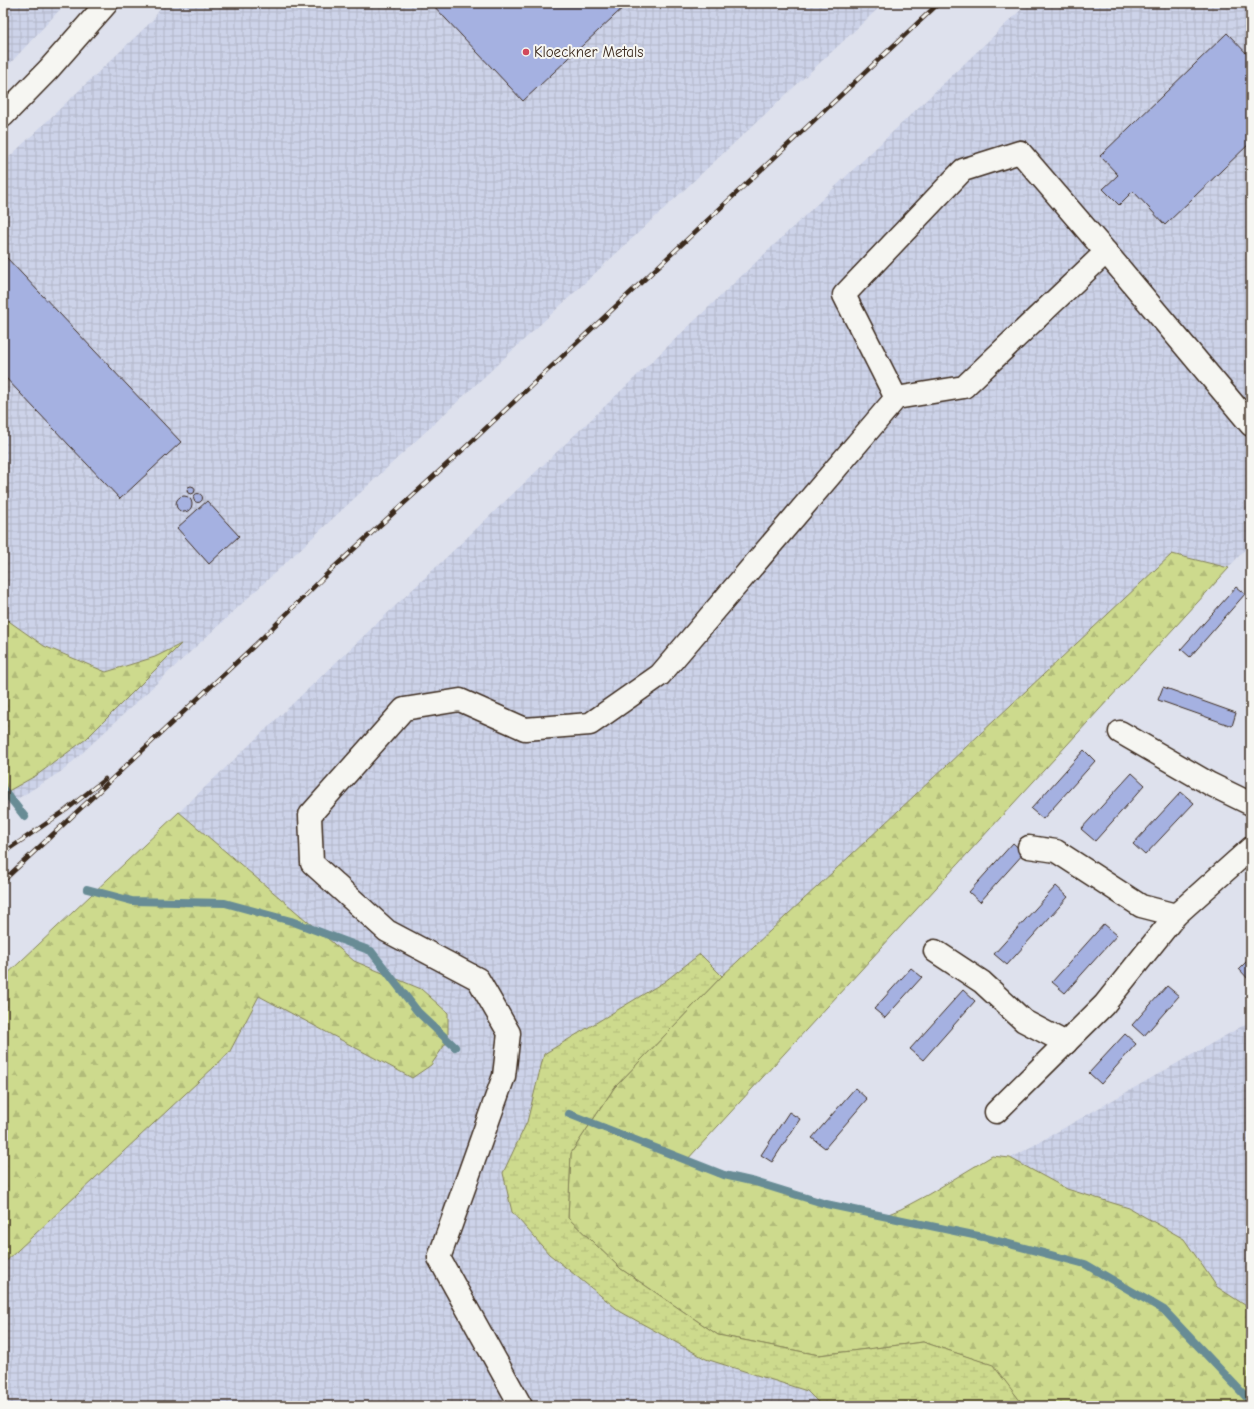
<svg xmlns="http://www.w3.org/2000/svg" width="1254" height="1409" font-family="'Comic Neue',sans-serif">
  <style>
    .industrial { fill: url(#industrial-grid) }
    .forest { fill: url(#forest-firs); stroke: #848256 }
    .wetland { fill: url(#wetland-marsh); stroke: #848256 }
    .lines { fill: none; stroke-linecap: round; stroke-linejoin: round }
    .stream { stroke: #678c95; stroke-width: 8 }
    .building { fill: #a5b1e1; stroke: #3b2a1e }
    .minor-casing { stroke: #3b2a1e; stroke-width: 25 }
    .minor { stroke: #f6f6f2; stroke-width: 22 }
    .rail-casing { stroke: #3b2a1e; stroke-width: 4.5 }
    .rail { stroke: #f6f6f2; stroke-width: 3; stroke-dasharray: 9; stroke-linecap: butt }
    .poi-dot { fill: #d1495b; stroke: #f6f6f2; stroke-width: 1.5 }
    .labels { text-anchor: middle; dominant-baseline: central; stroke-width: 4; stroke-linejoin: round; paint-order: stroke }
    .poi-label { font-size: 15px; fill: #3b2a1e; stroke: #f6f6f2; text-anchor: start }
  </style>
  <defs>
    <pattern id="industrial-grid" width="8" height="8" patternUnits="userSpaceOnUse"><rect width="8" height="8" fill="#cdd3e9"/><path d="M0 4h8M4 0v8" fill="none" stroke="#b1b5c7"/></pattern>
    <pattern id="forest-firs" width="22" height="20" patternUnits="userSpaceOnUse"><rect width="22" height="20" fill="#cdda8d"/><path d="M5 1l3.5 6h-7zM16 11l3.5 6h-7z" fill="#b1bb79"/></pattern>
    <pattern id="wetland-marsh" width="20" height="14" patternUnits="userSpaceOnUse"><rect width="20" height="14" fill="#cdda8d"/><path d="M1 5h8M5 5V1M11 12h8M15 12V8" fill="none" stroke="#b1bb79"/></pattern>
  </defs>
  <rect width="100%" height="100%" fill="#dee1ed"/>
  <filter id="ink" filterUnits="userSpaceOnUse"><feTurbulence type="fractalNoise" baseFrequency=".025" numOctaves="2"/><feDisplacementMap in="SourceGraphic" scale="8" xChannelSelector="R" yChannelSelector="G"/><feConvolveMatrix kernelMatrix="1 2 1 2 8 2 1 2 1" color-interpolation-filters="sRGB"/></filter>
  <g filter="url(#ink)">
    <!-- industrial -->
    <g class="industrial">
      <path d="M3 3H66L3 71Z"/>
      <path d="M164 3H884L65 769 3 808V163L152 21Z"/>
      <path d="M1028 3H1251V543L686 1161 724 1175 826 1204 901 1221 1251 1021V1406H3V1115L149 874 179 812Z"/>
    </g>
    <!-- forest -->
    <g class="forest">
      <path d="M1172 554 1229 568 686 1161 724 1175 826 1204 881 1217 901 1209 929 1194 992 1156 1010 1158 1067 1189 1129 1208 1184 1239 1217 1287 1251 1309V1406H1024L992 1365 923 1342 819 1355 718 1335 621 1269 568 1218 571 1153 614 1088 722 976Z"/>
      <path d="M3 617 44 646 106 672 155 657 181 644 86 739 37 775 3 794Z"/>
      <path d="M179 812 354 961 421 989 448 1013V1040L431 1065 412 1078 259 996 229 1053 3 1264V978Z"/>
    </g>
    <!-- wetland -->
    <path class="wetland" d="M700 954 722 976 614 1088 571 1153 568 1218 621 1269 718 1335 819 1355 923 1342 993 1365 1024 1406H822L807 1391 706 1359 621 1312 549 1254 512 1212 503 1173 527 1122 544 1054 664 982Z"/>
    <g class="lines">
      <!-- stream -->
      <g class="stream">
        <path d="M3 789 25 817"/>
        <path d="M87 889 132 901 225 903 291 921 371 951 418 1012 455 1047"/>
        <path d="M569 1114 724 1175 755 1182 826 1204 983 1237 1085 1264 1164 1310 1251 1402"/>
      </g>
    </g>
    <!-- building -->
    <g class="building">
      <path d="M431 3H628L523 101Z"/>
      <path d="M1227 33 1251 58V142L1165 225 1133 191 1119 205 1103 189 1118 175 1100 156Z"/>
      <path d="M6 257 181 442 120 499 3 375V260Z"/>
      <circle cx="191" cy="490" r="4"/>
      <circle cx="198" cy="498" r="4.5"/>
      <circle cx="184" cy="504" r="8"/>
      <path d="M207 501 239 536 209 564 177 528Z"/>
      <path d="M1236 587 1245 594 1190 657 1181 649Z"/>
      <path d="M1163 687 1236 713 1232 726 1158 700Z"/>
      <path d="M1084 750 1095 761 1043 819 1031 809Z"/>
      <path d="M1132 773 1145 785 1095 841 1081 829Z"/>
      <path d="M1181 792 1194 803 1145 855 1133 844Z"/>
      <path d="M1013 843 1024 853 980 902 969 892Z"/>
      <path d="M1056 886 1068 897 1007 965 994 954Z"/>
      <path d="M1104 924 1117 935 1065 993 1052 982Z"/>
      <path d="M1251 957V982L1239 969Z"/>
      <path d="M911 968 922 977 885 1018 874 1009Z"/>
      <path d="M1167 986 1179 996 1144 1036 1132 1025Z"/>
      <path d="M963 990 975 1001 923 1060 910 1049Z"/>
      <path d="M1125 1034 1136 1044 1101 1084 1089 1073Z"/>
      <path d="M855 1088 867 1099 825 1148 812 1138Z"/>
      <path d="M789 1112 800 1119 772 1162 761 1155Z"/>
    </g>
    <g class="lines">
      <defs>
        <g id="minor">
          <path d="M3 116 48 70 107 3"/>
          <path d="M1106 252 1251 425"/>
          <path d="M1120 732 1210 784 1251 804"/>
          <path d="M1029 847 1056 851 1141 906 1176 915 1251 848"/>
          <path d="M935 951 982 982 1024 1021 1066 1043"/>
          <path d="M996 1112 1104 1005 1176 915"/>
          <path d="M521 1406 439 1258 504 1076 509 1033 478 979 387 931 312 863 310 815 404 709 460 700 525 729 590 724 660 675 896 398 964 387 1106 252 1020 152 963 170 844 295 896 398"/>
        </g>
      </defs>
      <!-- minor casing -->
      <use href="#minor" class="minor-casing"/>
      <!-- minor -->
      <use href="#minor" class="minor"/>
      <defs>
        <g id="rail">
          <path d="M3 853 66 810 105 779"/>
          <path d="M3 881 255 645 331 570 468 445 939 3"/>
        </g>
      </defs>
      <!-- rail casing -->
      <use href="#rail" class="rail-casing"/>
      <!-- rail -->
      <use href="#rail" class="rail"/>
    </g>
  </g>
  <!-- markers -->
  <circle class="poi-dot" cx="526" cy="52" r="4"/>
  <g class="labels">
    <!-- poi labels -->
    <g class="poi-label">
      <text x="534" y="52">Kloeckner Metals</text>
    </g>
  </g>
  <!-- margin -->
  <rect width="1254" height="1409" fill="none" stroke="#f6f6f2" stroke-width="16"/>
  <rect x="8" y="8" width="1238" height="1393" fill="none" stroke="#3b2a1e" stroke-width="1.5" filter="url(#ink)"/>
</svg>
